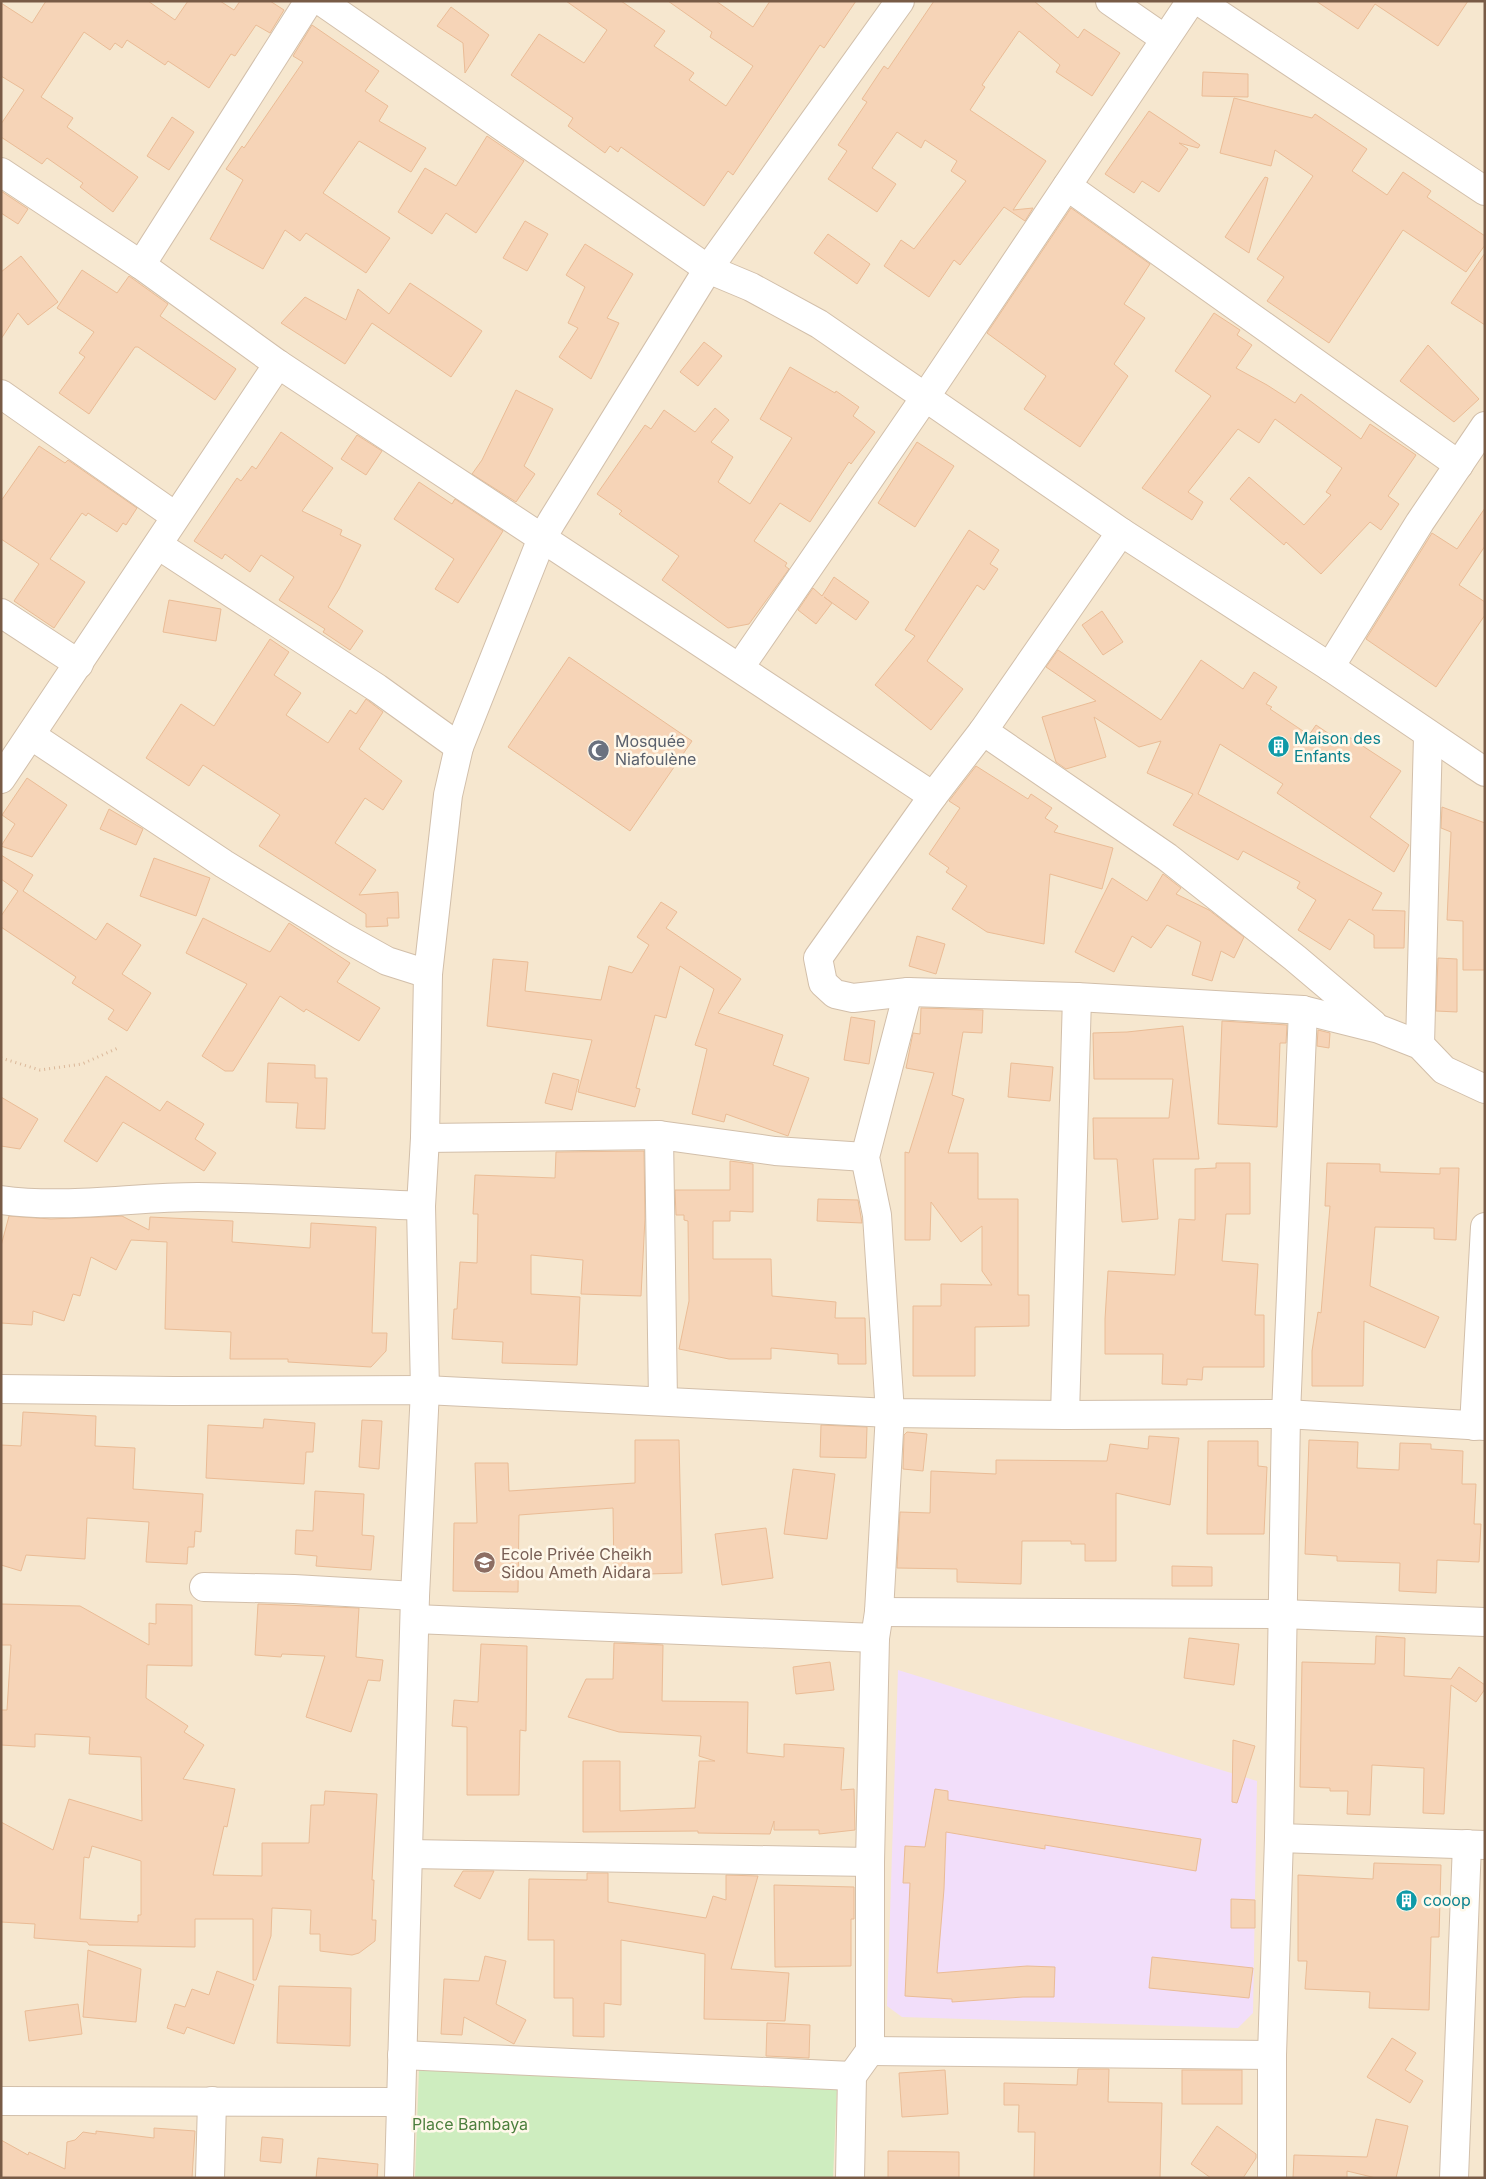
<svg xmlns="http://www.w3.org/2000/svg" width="1486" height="2179" font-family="Inter,sans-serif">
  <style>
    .residential { fill: #f6e7cf }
    .education { fill: #f2defa }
    .green { fill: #ceedbf }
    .building { fill: #f6d4b7; stroke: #eabc96; fill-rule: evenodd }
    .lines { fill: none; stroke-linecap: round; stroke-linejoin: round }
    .street-casing { stroke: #d2bfaa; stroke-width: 30 }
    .path { stroke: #dbb89a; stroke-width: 3; stroke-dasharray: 1 4; stroke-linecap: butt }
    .street { stroke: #fff; stroke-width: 28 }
    .labels { text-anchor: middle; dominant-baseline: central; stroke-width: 5; stroke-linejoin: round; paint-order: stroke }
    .culture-label { font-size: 16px; fill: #0d838f; stroke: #fff8ea; text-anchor: start }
    .worship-label { font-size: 16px; fill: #5b616d; stroke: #fff8ea; text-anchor: start }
    .education-label { font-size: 16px; fill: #785e54; stroke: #fff8ea; text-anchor: start }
    .park-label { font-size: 16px; fill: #4c7f3d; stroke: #fff8ea }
  </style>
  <rect width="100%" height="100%" fill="#fef5e2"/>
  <!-- residential -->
  <rect class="residential" x="1" y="1" width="1484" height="2177"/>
  <!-- education -->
  <path class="education" d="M898 1670 1257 1781 1253 2013 1238 2028 902 2017 887 2006Z"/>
  <!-- green -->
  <path class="green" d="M419 2069 837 2088 833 2178H415Z"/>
  <!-- building -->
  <g class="building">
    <path d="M46 1H148L175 20 188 1H220L234 10 240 1H270L284 10 270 33 256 25 235 56 231 54 209 88 168 61 165 65 127 40 122 48 115 43 110 50 84 32 41 97 73 118 67 127 138 177 113 212 80 187 83 183 47 158 42 164 1 137V124L24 90 1 76V3L32 23Z"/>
    <path d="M566 1H621L665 31 654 46 694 73 689 80 726 106 753 66 710 37 712 32 668 1H716L753 27 770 1H856L824 48 820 45 733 175 728 171 704 206 621 147 618 152 610 146 605 153 568 126 573 118 511 75 539 34 584 63 607 30Z"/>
    <path d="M934 1H1034L1078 38 1084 29 1120 53 1092 96 1056 72 1060 65 1019 31 982 85 985 87 970 110 1046 161 1013 210 1033 208 1025 221 1004 207 960 265 954 260 929 297 884 266 901 240 914 249 966 181 951 171 957 161 925 140 921 148 897 132 872 168 896 184 877 212 828 179 847 151 838 145 867 102 862 99 884 66 888 69Z"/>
    <path d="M1316 1H1468L1438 46 1375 4 1358 29Z"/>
    <path d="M451 7 489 35 465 73 463 43 437 26Z"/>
    <path d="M312 25 379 71 365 91 388 106 379 121 426 148 411 172 359 141 323 193 390 238 366 273 306 233 300 241 285 230 263 269 210 239 243 180 226 169 242 146 244 148 303 62 293 56Z"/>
    <path d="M1203 72 1248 74V97L1202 96Z"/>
    <path d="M1234 98 1312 118 1315 114 1367 149 1352 171 1387 195 1403 172 1431 191 1427 197 1485 236V245L1466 272 1403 230 1329 343 1267 301 1284 277 1257 259 1313 176 1275 150 1271 166 1220 153Z"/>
    <path d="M1149 111 1200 145 1198 148 1179 143 1188 149 1159 192 1142 181 1134 193 1105 174Z"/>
    <path d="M172 117 194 132 169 170 147 156Z"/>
    <path d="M487 136 524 161 476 233 446 213 432 234 398 212 425 168 456 186Z"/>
    <path d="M1265 177 1268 178 1249 253 1225 237Z"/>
    <path d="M1 191 28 209 18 224 1 213Z"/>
    <path d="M1071 208 1150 264 1124 304 1145 318 1114 364 1128 376 1080 447 1024 409 1046 376 987 333Z"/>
    <path d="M525 221 548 234 527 271 503 258Z"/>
    <path d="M828 234 870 264 857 284 814 253Z"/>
    <path d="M585 244 633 274 607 318 619 323 591 379 559 357 578 328 568 323 585 287 566 275Z"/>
    <path d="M1485 253V325L1451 303Z"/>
    <path d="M21 256 58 302 28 325 18 313 1 339V272Z"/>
    <path d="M82 270 117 293 129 276 168 304 160 316 236 369 215 400 138 347H135L89 414 59 393 85 357 79 353 94 332 57 308Z"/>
    <path d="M410 283 482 331 451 377 372 323 345 364 281 323 305 297 346 320 358 289 389 314Z"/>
    <path d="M1214 313 1240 330 1237 335 1252 345 1236 368 1267 385 1295 403 1301 394 1361 439 1370 424 1416 455 1388 496 1399 504 1381 530 1370 522 1321 574 1286 542 1284 545 1230 499 1249 477 1304 525 1331 495 1326 492 1342 468 1275 419 1259 443 1238 429 1188 492 1203 502 1192 520 1142 488 1211 396 1175 371Z"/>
    <path d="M704 342 722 356 698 386 680 372Z"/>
    <path d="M1428 345 1479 399 1454 422 1400 381Z"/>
    <path d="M790 367 835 393 836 391 859 407 853 416 875 432 851 464 849 462 810 522 780 503 754 541 787 563 785 566 789 569 749 624 728 628 662 580 679 556 619 514 622 511 597 494 645 425 651 429 664 410 695 432 715 408 729 420 711 442 733 457 718 482 750 504 792 438 760 419Z"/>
    <path d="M516 390 553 409 524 466 535 474 516 502 472 474 482 460Z"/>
    <path d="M281 432 333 468 302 511 342 530 340 535 361 545 339 589 328 607 363 631 350 650 323 632 325 629 279 600 294 577 261 555 250 572 225 554 222 559 194 541 237 478 241 481 252 466 256 469Z"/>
    <path d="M357 435 382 451 366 475 341 459Z"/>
    <path d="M917 442 954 466 915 527 878 503Z"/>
    <path d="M39 446 65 463 68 460 137 508 126 525 123 523 117 532 88 513 86 516 82 513 50 559 85 582 54 628 14 601 39 564 1 539V501Z"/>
    <path d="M419 482 452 504 455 499 503 531 458 603 435 589 454 559 394 519Z"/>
    <path d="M1485 508V546L1459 585 1485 602V615L1436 687 1366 639 1432 533 1457 549Z"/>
    <path d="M969 530 999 550 990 564 998 569 984 590 977 585 927 661 963 689 931 730 875 685 915 636 905 630Z"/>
    <path d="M834 577 869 602 856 620 824 597 832 603 816 624 798 610 813 588 822 596Z"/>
    <path d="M169 600 221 609 216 641 163 632Z"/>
    <path d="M1102 611 1123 642 1103 655 1082 625Z"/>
    <path d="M270 639 289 652 274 675 301 693 286 715 328 743 350 710 356 714 366 699 383 712 359 749 402 781 383 810 365 798 335 843 376 870 359 895 398 892 399 918H387L388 926 366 927V914L259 846 280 815 203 765 189 786 146 758 181 704 214 726Z"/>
    <path d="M1058 650 1161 720 1201 660 1243 689 1254 672 1277 687 1266 704 1272 707 1270 709 1309 735 1316 725 1344 744 1349 737 1401 771 1370 817 1409 845 1394 872 1277 793 1283 784 1220 744 1198 794 1382 893 1372 910 1405 911 1404 948H1374V935L1349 919 1330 950 1298 930 1316 900 1297 888 1300 882 1243 851 1238 860 1173 825 1193 794 1147 773 1161 741 1139 747 1094 717 1106 757 1066 769 1056 762 1042 717 1096 701 1046 667Z"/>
    <path d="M569 657 692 741 630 831 508 747Z"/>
    <path d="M976 766 1028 799 1031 794 1052 808 1045 818 1058 826 1054 832 1113 848 1102 889 1050 874 1044 944 987 932 952 909 967 886 946 872 949 868 929 854 960 808 949 801Z"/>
    <path d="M27 778 67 805 32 857 1 846 15 824 2 815Z"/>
    <path d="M1442 807 1485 823V970H1463V921L1447 920 1451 832 1441 828Z"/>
    <path d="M109 809 143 829 136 845 100 829Z"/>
    <path d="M1 855 33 875 23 891 96 940 107 923 141 945 122 974 151 993 127 1031 108 1019 114 1010 72 983 76 977 1 927V916L18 891 1 879Z"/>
    <path d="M154 858 210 878 196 916 140 896Z"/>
    <path d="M1163 874 1181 888 1176 894 1209 910 1244 937 1234 958 1221 951 1212 981 1192 975 1201 942 1167 925 1151 948 1132 936 1114 972 1075 952 1112 878 1147 901Z"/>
    <path d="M661 902 677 912 666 928 741 979 718 1013 783 1035 773 1065 809 1078 788 1136 726 1114 724 1122 692 1114 707 1049 695 1045 714 989 680 966 666 1018 655 1015 636 1088 640 1089 635 1107 578 1092 592 1040 487 1026 493 959 528 962 525 991 601 1000 609 966 632 973 649 945 637 937Z"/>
    <path d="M203 918 270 952 289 923 350 963 337 982 380 1008 359 1041 306 1009 304 1012 280 996 233 1071H225L202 1056 247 984 186 953Z"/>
    <path d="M917 936 945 944 936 974 909 966Z"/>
    <path d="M1438 958 1457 959V1012L1436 1011Z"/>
    <path d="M921 1008 983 1010 982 1033 963 1032 952 1095 964 1099 948 1153H978V1199H1018V1295H1029V1326L975 1327V1376H913V1306H941V1284L992 1285 982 1271V1226L961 1242 931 1202 930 1240H905V1152L909 1153 934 1073 906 1068 913 1033 920 1034Z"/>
    <path d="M851 1017 875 1021 869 1064 844 1060Z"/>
    <path d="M1222 1021 1287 1025 1286 1043H1280L1277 1127 1218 1124Z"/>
    <path d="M1183 1026 1199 1159H1153L1158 1219 1122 1222 1117 1159H1094L1093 1118H1169L1173 1079H1094L1093 1033 1127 1032Z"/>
    <path d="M1318 1030 1330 1033 1329 1048 1317 1046Z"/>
    <path d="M268 1063 315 1065V1078H327L325 1129 296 1128 298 1103 266 1102Z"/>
    <path d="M1011 1063 1053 1067 1050 1101 1008 1097Z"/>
    <path d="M553 1073 579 1080 572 1110 545 1103Z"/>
    <path d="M106 1076 160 1111 167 1101 204 1124 195 1139 216 1153 204 1171 123 1122 97 1162 64 1141Z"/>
    <path d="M1 1097 38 1119 20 1149 1 1146Z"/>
    <path d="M644 1151 645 1218 641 1296 581 1294 583 1260 531 1255V1294L580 1297 577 1365 502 1363 503 1342 452 1339 454 1309H457L460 1262 477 1263 478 1214H473L475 1175 555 1178 556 1152Z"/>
    <path d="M730 1161 753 1164V1212L730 1211V1221H713V1259H771L772 1296 836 1302 835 1318H865L866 1364H838V1354L771 1348V1359H729L679 1349 689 1301 688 1221 684 1220V1215H676L675 1190H730Z"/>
    <path d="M1216 1163H1250V1214H1226L1222 1261 1258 1264 1255 1315H1264V1367H1203L1202 1380 1187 1379V1385L1162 1384 1163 1354H1105V1319L1108 1271 1175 1275 1179 1219 1195 1220V1169L1216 1168Z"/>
    <path d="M1327 1163 1380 1164V1172L1440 1174V1168H1459L1456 1240 1434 1239V1228L1375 1227 1370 1286 1439 1317 1425 1348 1364 1321 1363 1386H1312V1351L1318 1312 1321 1313 1330 1206H1325Z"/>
    <path d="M818 1199 858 1200 862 1223 817 1221Z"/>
    <path d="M9 1216 51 1219 122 1216 149 1230 150 1217 233 1221 232 1242 310 1248 311 1223 376 1227 372 1333H387L386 1351 371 1367 288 1362V1359H230L231 1332 165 1329 167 1242 131 1240 116 1270 91 1257 80 1296 73 1294 64 1321 33 1311 32 1325 1 1323V1246Z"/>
    <path d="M23 1412 96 1416 95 1446 135 1448 133 1489 203 1494 201 1532 195 1531 194 1547H188L187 1564 146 1562 149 1522 87 1518 85 1559 26 1555 21 1571 1 1565V1445L21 1446Z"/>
    <path d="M264 1419 315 1423 313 1452H306L304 1484 206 1478 208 1425 263 1428Z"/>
    <path d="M362 1420 382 1421 379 1469 359 1467Z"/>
    <path d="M821 1425 867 1427 866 1458 820 1457Z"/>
    <path d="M907 1432 927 1434 923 1471 903 1469 904 1435Z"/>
    <path d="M1149 1436 1179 1438 1170 1505 1116 1493V1561H1085V1544H1071V1541H1022L1021 1584 957 1582V1569L897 1568 900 1512 930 1513 931 1471 996 1474V1460L1107 1461 1110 1444 1148 1449Z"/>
    <path d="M635 1440H679L682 1573 614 1575 613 1508 519 1515 518 1592 453 1591 454 1523H477L475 1463H508L509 1491 635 1483Z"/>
    <path d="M1309 1440 1358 1442 1357 1468 1399 1470 1400 1443 1431 1444V1449L1463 1451 1462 1484H1476L1474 1524H1481L1479 1562 1437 1560 1436 1593 1399 1591 1400 1563 1337 1561V1556L1305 1554Z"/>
    <path d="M1208 1441H1258V1466L1267 1467 1264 1534H1207Z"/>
    <path d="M793 1469 835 1474 827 1539 784 1534Z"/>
    <path d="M315 1491 364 1494 362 1535 374 1536 371 1570 316 1566 317 1556 295 1554 296 1530 313 1531Z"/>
    <path d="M766 1528 773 1578 722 1585 715 1534Z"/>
    <path d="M1172 1566 1212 1567V1586H1172Z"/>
    <path d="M1 1604 80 1606 149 1645V1623L156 1624V1604L192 1605V1666L147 1665 146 1698 188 1726 184 1732 204 1745 183 1779 235 1789 227 1827 224 1826 213 1875 262 1876V1843H309L311 1805H324L325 1791 377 1794 372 1880H374L372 1920H376L375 1941 359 1953 352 1955 320 1951V1934H310L311 1910 272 1908 271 1936 256 1980H253V1919H195V1947L89 1945 87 1942 34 1938 35 1924 1 1922V1822L53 1850 69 1799 142 1821 141 1757 89 1754 90 1737 35 1734V1747L1 1745V1710H7L11 1645H1ZM92 1846 141 1861V1915H138V1922L80 1919 84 1857 89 1858Z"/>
    <path d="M258 1604 359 1608 356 1657 383 1660 380 1681 368 1680 351 1732 306 1717 325 1656 282 1654 281 1657 255 1655Z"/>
    <path d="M1376 1636 1405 1638 1404 1676 1451 1679 1459 1667 1485 1685V1689L1476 1702 1451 1685 1444 1814 1423 1813 1424 1768 1372 1765 1370 1815 1347 1814 1348 1791H1330V1788L1300 1787 1302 1662 1375 1664Z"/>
    <path d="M1189 1638 1239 1644 1234 1685 1184 1678Z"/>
    <path d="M614 1643 663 1645 662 1701 748 1702 747 1753 784 1757V1744L844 1748 841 1790 854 1789 855 1830 819 1834V1830H774V1821L770 1834 698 1833V1831L583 1832V1761H620V1811L695 1808 699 1761H715L699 1756 701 1736 619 1732 568 1717 586 1679H613Z"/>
    <path d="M481 1644 527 1646 526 1731 520 1730 519 1795H467V1727L452 1726 454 1700 478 1702Z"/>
    <path d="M830 1662 834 1690 796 1694 793 1667Z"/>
    <path d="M1233 1740 1255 1746 1237 1803 1232 1802Z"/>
    <path d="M935 1789 948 1791V1800L1201 1839 1196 1871 1045 1845V1849L946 1832 944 1889 937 1973 1027 1966 1055 1967 1054 1997H1023L952 2002V1999L905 1996 910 1883H903L905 1846 925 1847Z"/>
    <path d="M1374 1863 1441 1865 1439 1937H1431L1429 2010 1369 2008 1370 1992 1305 1989 1307 1961H1298V1875L1373 1879Z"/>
    <path d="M463 1871H494L480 1899 454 1886Z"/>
    <path d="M587 1873H608V1902L706 1918 713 1896 726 1900V1875L758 1876 731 1969 789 1973 785 2021 704 2019 705 1954 621 1940V2005L604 2003V2037L573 2036V1998H554V1940H528L529 1879 587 1880Z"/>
    <path d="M774 1885 854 1887V1919H851V1966L775 1967Z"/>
    <path d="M1231 1899 1255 1900V1928H1231Z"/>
    <path d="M88 1950 141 1969 136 2022 83 2017Z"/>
    <path d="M485 1956 506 1961 496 2004 526 2020 514 2044 464 2017 462 2035 441 2034 444 1979 479 1981Z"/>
    <path d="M1152 1957 1253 1968 1249 1998 1149 1988Z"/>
    <path d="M217 1971 254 1985 234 2044 187 2027 184 2034 167 2028 175 2004 185 2007 192 1989 209 1995Z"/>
    <path d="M279 1986 351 1988 350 2046 277 2043Z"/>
    <path d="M78 2004 82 2034 29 2041 25 2011Z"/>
    <path d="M767 2023 810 2025 809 2058 766 2056Z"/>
    <path d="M1392 2038 1416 2053 1405 2070 1423 2081 1410 2103 1367 2077Z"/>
    <path d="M1078 2069H1109L1108 2102 1162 2103 1160 2178H1034L1035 2132H1018L1019 2105H1004V2083L1077 2085Z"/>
    <path d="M945 2070 948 2114 902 2117 899 2073Z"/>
    <rect x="1182" y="2070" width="60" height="34"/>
    <path d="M1376 2119 1408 2126 1396 2178H1376L1347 2171V2178H1293L1294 2155 1367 2157Z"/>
    <path d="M1217 2126 1256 2154V2158L1243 2178H1211L1191 2164Z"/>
    <path d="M154 2128 195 2131 192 2178H1V2140L28 2155 29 2152 65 2169 67 2142 75 2140 83 2132 96 2134V2131L154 2138Z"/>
    <path d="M262 2137 283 2139 281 2163 260 2161Z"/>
    <path d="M888 2151 959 2152V2178H888Z"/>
    <path d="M318 2158 378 2164 377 2178H316Z"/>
  </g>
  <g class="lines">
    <defs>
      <g id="street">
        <path d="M321 1 708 269 751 287 819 324 1121 532 1330 667 1485 772"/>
        <path d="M1110 1 1165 39"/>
        <path d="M1199 1 1485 191"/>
        <path d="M1 172 141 265 278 364 933 796"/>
        <path d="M1067 186 1459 465"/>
        <path d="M141 265 309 1"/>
        <path d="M1 394 175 516"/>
        <path d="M1121 532 983 731 933 796 818 958 823 983 835 994 853 998 908 992 1077 997 1303 1010 1379 1029 1420 1045 1444 1070 1485 1089"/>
        <path d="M158 545 377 688 459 747"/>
        <path d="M1 613 79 664"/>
        <path d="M740 667 924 399 1191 1"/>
        <path d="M1330 667 1420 522 1485 426"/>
        <path d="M983 731 1167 857 1295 958 1373 1024"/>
        <path d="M32 736 224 864 342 936 387 961 428 974"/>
        <path d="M1 779 278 364"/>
        <path d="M1420 1045 1428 736"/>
        <path d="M659 1135 663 1401"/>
        <path d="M425 1138 659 1135 775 1151 865 1157"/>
        <path d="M1 1200C67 1209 132 1197 198 1197 272 1198 347 1203 421 1206"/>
        <path d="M1 1389 174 1391 425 1390 890 1413 1065 1415 1286 1414 1485 1426"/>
        <path d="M1065 1415 1077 997"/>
        <path d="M1474 1426 1485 1227"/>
        <path d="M204 1587 294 1589 415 1596"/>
        <path d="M879 1612 1282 1614 1485 1622"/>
        <path d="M415 1619 875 1638"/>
        <path d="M1279 1838 1485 1845"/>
        <path d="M409 1854 870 1862"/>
        <path d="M870 2051 1272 2055"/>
        <path d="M402 2055 852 2076"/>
        <path d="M1 2101 400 2102"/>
        <path d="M210 2178 212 2101"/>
        <path d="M399 2178 415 1596 425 1390 421 1206 425 1138 428 974 448 795 459 747 542 538 552 521 708 269 900 1"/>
        <path d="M850 2178 852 2076 870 2051V1862L875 1638 879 1612 890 1413 877 1215 865 1157 908 992"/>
        <path d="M1272 2178V2055L1279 1838 1286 1414 1303 1010"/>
        <path d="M1454 2178 1467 1844"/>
      </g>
    </defs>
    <!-- street casing -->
    <use href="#street" class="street-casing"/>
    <!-- path -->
    <path class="path" d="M1 1058 40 1070 82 1064 118 1048"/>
    <!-- street -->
    <use href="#street" class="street"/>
  </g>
  <!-- icons -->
  <defs>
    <symbol id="building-disc" viewBox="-11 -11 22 22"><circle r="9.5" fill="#0f9aa8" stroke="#fff8ea"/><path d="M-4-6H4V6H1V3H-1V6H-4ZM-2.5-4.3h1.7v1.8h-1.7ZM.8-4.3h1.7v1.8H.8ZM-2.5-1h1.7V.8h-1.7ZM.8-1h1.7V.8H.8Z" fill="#fff"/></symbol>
    <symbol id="mosque-disc" viewBox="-11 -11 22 22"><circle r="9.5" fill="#6b7280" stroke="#fff8ea"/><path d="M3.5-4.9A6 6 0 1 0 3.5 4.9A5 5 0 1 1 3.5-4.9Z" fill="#fff"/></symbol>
    <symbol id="school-disc" viewBox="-11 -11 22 22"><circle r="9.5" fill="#8d6e63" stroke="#fff8ea"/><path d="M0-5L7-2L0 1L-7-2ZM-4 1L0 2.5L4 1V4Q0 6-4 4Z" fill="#fff"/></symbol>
  </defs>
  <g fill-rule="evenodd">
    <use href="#building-disc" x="1266" y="734" width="25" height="25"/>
    <use href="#mosque-disc" x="586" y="738" width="25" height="25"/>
    <use href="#school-disc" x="472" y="1550" width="25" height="25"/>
    <use href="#building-disc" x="1394" y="1888" width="25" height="25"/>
  </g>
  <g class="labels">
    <!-- culture labels -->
    <g class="culture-label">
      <text x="1294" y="738">Maison des<tspan x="1294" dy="18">Enfants</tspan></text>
      <text x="1423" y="1900">cooop</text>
    </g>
    <!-- worship labels -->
    <g class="worship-label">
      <text x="615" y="741">Mosquée<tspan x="615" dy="18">Niafoulène</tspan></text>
    </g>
    <!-- education labels -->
    <g class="education-label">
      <text x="501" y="1554">Ecole Privée Cheikh<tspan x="501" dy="18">Sidou Ameth Aidara</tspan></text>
    </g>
    <!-- park labels -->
    <g class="park-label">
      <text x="470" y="2124">Place Bambaya</text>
    </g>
  </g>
  <!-- border -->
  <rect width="1486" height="2179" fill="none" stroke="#785b46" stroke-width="5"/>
</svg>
